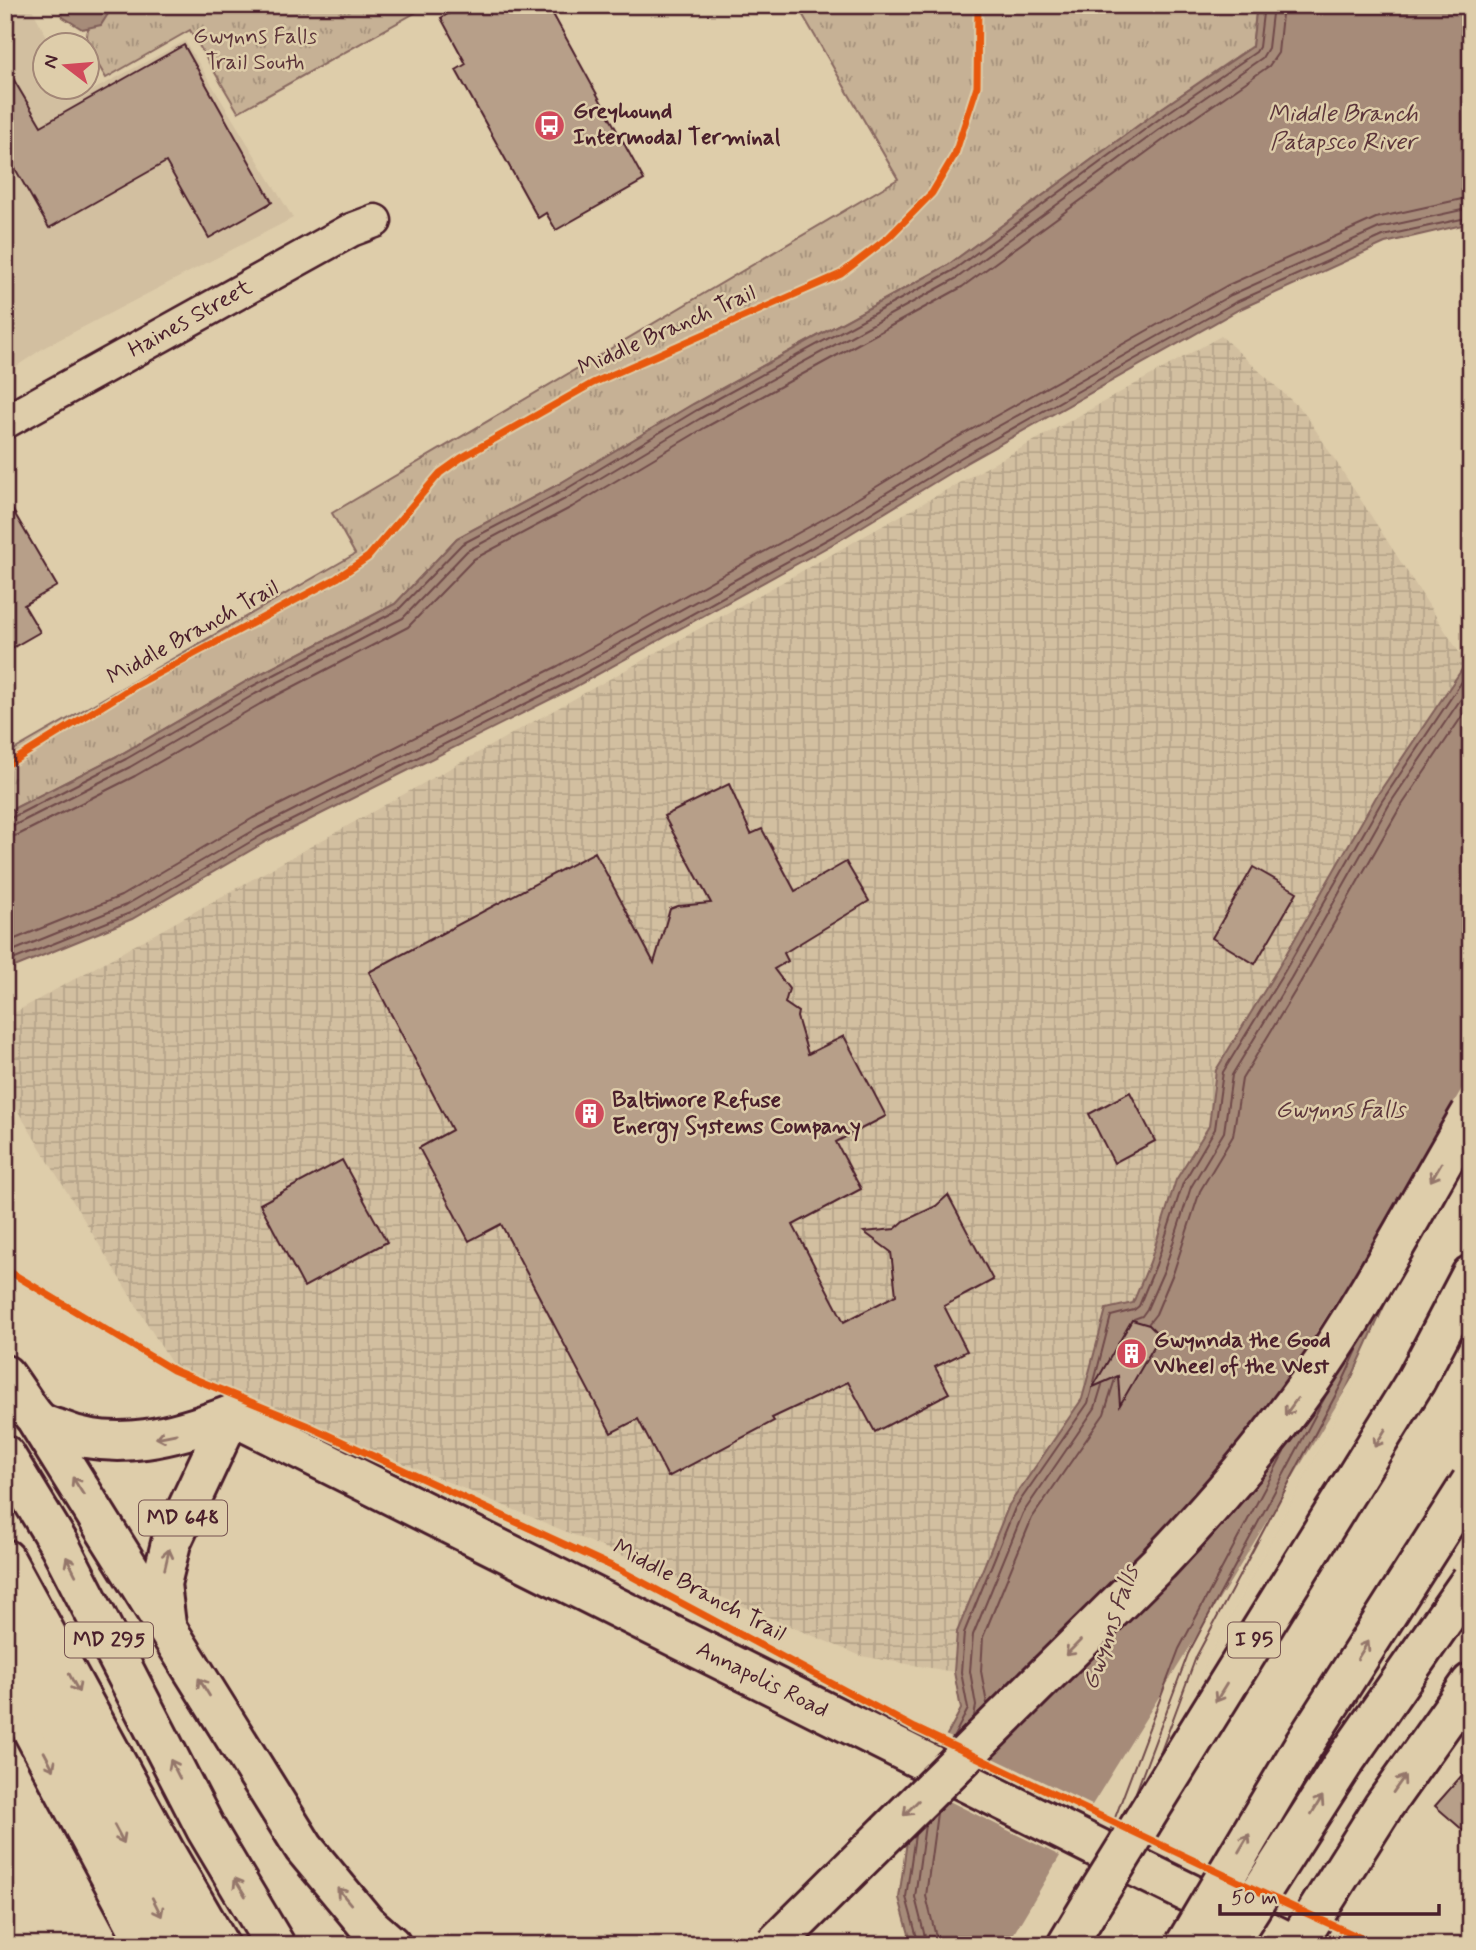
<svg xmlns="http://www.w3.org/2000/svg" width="1476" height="1950" font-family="Mynerve,sans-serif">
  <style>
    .built { fill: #d2bfa0 }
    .industrial { fill: url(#industrial-grid) }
    .park { fill: url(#park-tufts); stroke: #886860; stroke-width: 2 }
    .water { fill: #a68b79; stroke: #81605a; stroke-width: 2 }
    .pier { fill: #decdaa }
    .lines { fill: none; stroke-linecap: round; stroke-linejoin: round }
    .shore { stroke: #6f4a4a; stroke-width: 2 }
    .building { fill: #b79f89; stroke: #4a1f2b; stroke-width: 2 }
    .minor-casing { stroke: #4a1f2b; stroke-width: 37 }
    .primary-casing { stroke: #4a1f2b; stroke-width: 44 }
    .motorway-casing { stroke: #4a1f2b; stroke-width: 44 }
    .minor { stroke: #decdaa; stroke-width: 32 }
    .primary { stroke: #decdaa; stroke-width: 38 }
    .motorway { stroke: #decdaa; stroke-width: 38 }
    .motorway-bridge-casing { stroke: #4a1f2b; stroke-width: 44; stroke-linecap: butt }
    .motorway-bridge { stroke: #decdaa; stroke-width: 38 }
    .cycleway-casing { stroke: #decdaa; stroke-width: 11 }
    .cycleway { stroke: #e8590c; stroke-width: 7 }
    .oneway { stroke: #94766a }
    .labels { text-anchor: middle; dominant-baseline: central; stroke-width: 5; stroke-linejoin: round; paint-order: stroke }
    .shield { fill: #decdaa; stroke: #765351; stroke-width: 2 }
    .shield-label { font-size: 21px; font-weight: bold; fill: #4a1f2b }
    .park-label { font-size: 23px; fill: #5d353b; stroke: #decdaa }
    .poi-label { font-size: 23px; font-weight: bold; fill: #4a1f2b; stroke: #decdaa; text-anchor: start }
    .street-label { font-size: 23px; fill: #4a1f2b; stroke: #decdaa }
    .water-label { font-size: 24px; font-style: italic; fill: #5c353b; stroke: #decdaa }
  </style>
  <defs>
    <pattern id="industrial-grid" width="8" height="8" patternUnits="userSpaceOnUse" patternTransform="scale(1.75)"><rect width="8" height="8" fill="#d2bfa0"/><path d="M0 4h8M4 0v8" fill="none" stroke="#b6a48a"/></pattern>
    <pattern id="park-tufts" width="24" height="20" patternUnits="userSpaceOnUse" patternTransform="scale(1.75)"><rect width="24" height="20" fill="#c6b195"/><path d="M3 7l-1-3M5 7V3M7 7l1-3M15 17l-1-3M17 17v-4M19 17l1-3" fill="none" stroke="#a38f7a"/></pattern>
  </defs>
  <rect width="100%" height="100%" fill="#decdaa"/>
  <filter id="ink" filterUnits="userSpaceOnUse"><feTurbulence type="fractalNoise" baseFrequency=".0143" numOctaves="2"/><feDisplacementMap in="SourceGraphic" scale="14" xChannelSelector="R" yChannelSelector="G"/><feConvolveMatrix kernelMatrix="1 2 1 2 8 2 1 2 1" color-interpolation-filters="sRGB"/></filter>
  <g filter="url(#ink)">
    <!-- built -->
    <path class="built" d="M5 5H30L51 45 46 46V88H72L78 98 185 41 293 218 45 347 5 374Z"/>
    <!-- industrial -->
    <path class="industrial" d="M1221 336 1304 412 1466 663 1376 797 1277 970 1216 1070 1209 1126 1176 1180 1150 1262 1133 1303 1106 1309 1082 1399 1009 1505 957 1632 954 1672 861 1656 173 1366 5 1090V1018Z"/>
    <!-- park -->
    <g class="park">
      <path d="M117 5H429L238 112 190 30 106 78 86 44 88 28C107 22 104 12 117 5Z"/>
      <path d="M797 5H1257L1252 46 1162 108 948 265 693 404 559 484 457 538 395 604 247 681 123 753 5 813V755L355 554 332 513 898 179Z"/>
    </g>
    <!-- water -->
    <g class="water">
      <path d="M58 5H117L113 6 101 25 82 29 63 17Z"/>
      <path d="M1257 5H1471V223L1385 243 1238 310 966 463 840 540 571 689 265 842 132 919 5 971V813L123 753 247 681 395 604 457 538 559 484 693 404 948 265 1162 108 1252 47Z"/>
      <path d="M1471 656V1137L1428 1209 1347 1388 1203 1660 1111 1902 1119 1945H912L899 1898 913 1798 961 1709 954 1672 957 1632 1009 1505 1082 1399 1106 1309 1133 1303 1150 1262 1176 1180 1209 1126 1216 1070 1277 970 1376 797Z"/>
    </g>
    <!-- pier -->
    <path class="pier" d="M1471 1073V1140L1381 1293 987 1755 1092 1805 1232 1579 1363 1361 1350 1390 1206 1662 1115 1902 1122 1945H1007L1060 1856 943 1798 909 1797 943 1734 954 1739 1143 1553 1191 1501 1246 1435 1293 1369 1351 1278Z"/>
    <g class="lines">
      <!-- shore -->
      <g class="shore">
        <path d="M5 818H11L126 759 251 687 398 610 462 544 563 491 697 410 952 271 1166 114 1256 52 1259 47 1264 5"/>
        <path d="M5 827 15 825 130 767 255 694 403 618 467 551 567 498 701 418 957 278 1171 121 1262 58 1268 48 1273 5"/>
        <path d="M5 838 18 835 135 776 260 704 408 627 474 559 572 507 706 427 962 287 1177 130 1269 66 1278 53 1283 5"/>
        <path d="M5 943 121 896 253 818 558 666 827 517 953 440 1226 286 1376 218 1471 197"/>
        <path d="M5 954 126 905 258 828 563 675 832 526 958 449 1231 295 1379 228 1471 208"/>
        <path d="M5 963 130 913 262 835 567 683 837 534 962 457 1234 303 1383 236 1471 217"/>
        <path d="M1134 1319 1142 1316 1147 1309 1165 1268 1191 1187 1224 1132 1232 1075 1291 978 1389 805 1471 684"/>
        <path d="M1149 1323 1156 1314 1174 1271 1200 1191 1233 1136 1242 1079 1300 983 1398 811 1471 703"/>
        <path d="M1094 1382 1111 1316 1134 1310 1139 1306 1156 1265 1183 1183 1215 1129 1223 1072 1283 974 1382 801 1471 668"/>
        <path d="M987 1704 981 1671 983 1637 1032 1518 1104 1414 1115 1379"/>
        <path d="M974 1716 976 1706 970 1671 973 1635 1023 1513 1095 1408 1102 1385"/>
        <path d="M953 1738 968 1709 961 1672 964 1633 1015 1508 1088 1403 1092 1389"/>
        <path d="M1160 1754 1196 1657 1341 1385 1358 1348"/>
        <path d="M1136 1792 1188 1654 1325 1397"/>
        <path d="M937 1813 926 1896 938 1945"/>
        <path d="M925 1825 915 1897 927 1945"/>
        <path d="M1110 1831 1179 1649 1284 1452"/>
        <path d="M915 1835 906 1897 919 1945"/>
      </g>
    </g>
    <!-- building -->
    <g class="building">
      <path d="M464 5H548L644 180 556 230 546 213 538 218 456 70 466 64 441 18Z"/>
      <path d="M184 45 272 202 209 238 166 162 49 228 5 151V65L41 126Z"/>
      <path d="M5 497 57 586 24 605 40 632 5 652Z"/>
      <path d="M729 784 751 834 762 829 795 891 846 862 869 901 784 953 788 961 774 969 789 989 785 1003 798 1012 797 1017 808 1054 844 1036 886 1116 836 1142 861 1189 793 1225 844 1322 896 1295 891 1252 864 1232 895 1229 904 1221 936 1206 948 1195 993 1280 944 1306 967 1351 935 1367 949 1393 875 1432 848 1382 772 1418 774 1421 668 1477 638 1419 611 1433 501 1224 469 1241 419 1148 452 1130 369 972 595 852 654 963 670 909 678 906 711 903 664 816Z"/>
      <path d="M1253 867 1297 892 1255 964 1212 938Z"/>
      <path d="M1130 1092 1155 1141 1114 1163 1089 1114Z"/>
      <path d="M342 1160 387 1242 304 1287 260 1204Z"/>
      <path d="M1132 1320 1149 1325 1160 1336 1120 1405 1118 1376 1093 1387Z"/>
      <path d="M1471 1765V1837L1435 1806Z"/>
    </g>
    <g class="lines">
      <defs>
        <g id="minor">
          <path id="s1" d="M5 422 351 230 375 221"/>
        </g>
        <g id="primary">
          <path id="s2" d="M5 1375C13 1385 31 1416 40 1422 45 1426 53 1428 60 1430 116 1453 176 1436 231 1415L1142 1870 1295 1945"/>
          <path d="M5 1679 147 1945"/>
        </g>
        <g id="motorway">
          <path d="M1416 1380 1471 1275"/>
          <path d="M38 1422 304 1848 366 1923 391 1945"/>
          <path d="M5 1455 59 1544 206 1829 275 1945"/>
          <path d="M5 1559 165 1852 219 1945"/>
          <path d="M5 1623 177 1945"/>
          <path d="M166 1625 161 1584 171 1543 231 1415"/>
          <path d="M1067 1945 1094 1900"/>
          <path d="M1296 1945 1383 1807 1471 1683"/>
        </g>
      </defs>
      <!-- minor casing -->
      <use href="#minor" class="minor-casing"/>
      <!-- primary casing -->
      <use href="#primary" class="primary-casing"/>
      <!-- motorway casing -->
      <use href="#motorway" class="motorway-casing"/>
      <!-- minor -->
      <use href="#minor" class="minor"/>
      <!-- primary -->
      <use href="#primary" class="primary"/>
      <!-- motorway -->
      <use href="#motorway" class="motorway"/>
      <defs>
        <g id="motorway-bridge">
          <path d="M1094 1900 1416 1380"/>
          <path d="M774 1945 1159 1563C1213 1506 1263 1448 1309 1383 1369 1298 1418 1203 1471 1113"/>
          <path d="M1185 1945 1303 1746 1471 1482"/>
          <path d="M1227 1945 1342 1765 1471 1580"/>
        </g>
      </defs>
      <!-- motorway-bridge casing -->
      <use href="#motorway-bridge" class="motorway-bridge-casing"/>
      <!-- motorway-bridge -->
      <use href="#motorway-bridge" class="motorway-bridge"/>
      <defs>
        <g id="cycleway">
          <path d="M5 766 136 685 337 578 368 557 440 473 461 458 593 383 841 274 889 237 932 193 955 154 977 86 978 5"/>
          <path d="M5 1269 173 1370 306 1425 618 1569 915 1728 1258 1891 1376 1945"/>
        </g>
      </defs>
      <!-- cycleway casing -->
      <use href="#cycleway" class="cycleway-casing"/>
      <!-- cycleway -->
      <use href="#cycleway" class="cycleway"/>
    </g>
    <!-- one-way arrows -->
    <defs><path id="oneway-shaft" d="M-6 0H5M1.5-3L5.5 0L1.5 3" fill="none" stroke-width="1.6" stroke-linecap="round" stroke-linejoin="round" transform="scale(1.75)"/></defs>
    <g class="oneway">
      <use href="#oneway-shaft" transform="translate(1436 1172) rotate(120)"/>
      <use href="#oneway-shaft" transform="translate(1291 1407) rotate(126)"/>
      <use href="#oneway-shaft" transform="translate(166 1436) rotate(169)"/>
      <use href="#oneway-shaft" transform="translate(1380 1438) rotate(122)"/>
      <use href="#oneway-shaft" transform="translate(78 1486) rotate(-122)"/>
      <use href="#oneway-shaft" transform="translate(167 1559) rotate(-77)"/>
      <use href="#oneway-shaft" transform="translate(71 1566) rotate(-117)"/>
      <use href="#oneway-shaft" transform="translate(1073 1648) rotate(135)"/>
      <use href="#oneway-shaft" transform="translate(1363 1650) rotate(-58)"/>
      <use href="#oneway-shaft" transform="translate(74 1683) rotate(62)"/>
      <use href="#oneway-shaft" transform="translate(204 1687) rotate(-122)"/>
      <use href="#oneway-shaft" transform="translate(1221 1693) rotate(122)"/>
      <use href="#oneway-shaft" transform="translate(49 1761) rotate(62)"/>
      <use href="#oneway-shaft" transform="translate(175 1769) rotate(-117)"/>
      <use href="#oneway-shaft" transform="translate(1399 1784) rotate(-55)"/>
      <use href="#oneway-shaft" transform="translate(1317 1805) rotate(-58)"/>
      <use href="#oneway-shaft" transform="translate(911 1808) rotate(135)"/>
      <use href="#oneway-shaft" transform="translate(119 1834) rotate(62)"/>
      <use href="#oneway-shaft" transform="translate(1244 1843) rotate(-59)"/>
      <use href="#oneway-shaft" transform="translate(240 1887) rotate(-121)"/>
      <use href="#oneway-shaft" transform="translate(344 1896) rotate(-130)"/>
      <use href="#oneway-shaft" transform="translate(157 1907) rotate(63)"/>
    </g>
  </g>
  <!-- icons -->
  <defs>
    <symbol id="bus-disc" viewBox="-11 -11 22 22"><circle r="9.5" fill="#d1495b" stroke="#decdaa"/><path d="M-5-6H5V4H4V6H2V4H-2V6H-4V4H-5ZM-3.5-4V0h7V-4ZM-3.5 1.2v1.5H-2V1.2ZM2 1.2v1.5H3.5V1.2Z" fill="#fff"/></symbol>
    <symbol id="building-disc" viewBox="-11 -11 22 22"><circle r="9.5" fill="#d1495b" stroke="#decdaa"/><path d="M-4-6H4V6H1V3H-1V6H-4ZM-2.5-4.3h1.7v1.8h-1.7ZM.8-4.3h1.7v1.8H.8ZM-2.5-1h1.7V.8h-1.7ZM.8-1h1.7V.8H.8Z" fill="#fff"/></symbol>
  </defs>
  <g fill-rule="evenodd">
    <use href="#bus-disc" x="532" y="108" width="35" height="35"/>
    <use href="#building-disc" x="572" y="1096" width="35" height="35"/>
    <use href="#building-disc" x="1114" y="1336" width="35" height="35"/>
  </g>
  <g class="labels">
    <!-- shield labels -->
    <g class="shield">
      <rect x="139" y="1500.5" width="88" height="35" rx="5"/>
      <rect x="65" y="1622.5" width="88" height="35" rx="5"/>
      <rect x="1228" y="1622.5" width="52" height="35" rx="5"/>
    </g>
    <g class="shield-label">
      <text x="183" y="1518">MD 648</text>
      <text x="109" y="1640">MD 295</text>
      <text x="1254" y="1640">I 95</text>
    </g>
    <!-- park labels -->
    <g class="park-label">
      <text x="255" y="37">Gwynns Falls<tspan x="255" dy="26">Trail South</tspan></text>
    </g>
    <!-- poi labels -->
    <g class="poi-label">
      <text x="573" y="112">Greyhound<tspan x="573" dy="26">Intermodal Terminal</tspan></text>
      <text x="612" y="1101">Baltimore Refuse<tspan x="612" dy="26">Energy Systems Company</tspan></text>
      <text x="1154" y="1341">Gwynnda the Good<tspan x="1154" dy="26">Wheel of the West</tspan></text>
    </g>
    <!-- street labels -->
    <g class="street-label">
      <text stroke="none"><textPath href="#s1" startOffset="212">Haines Street</textPath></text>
      <text transform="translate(667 331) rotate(-24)">Middle Branch Trail</text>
      <text transform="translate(193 633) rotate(-29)">Middle Branch Trail</text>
      <text transform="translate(699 1591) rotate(28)">Middle Branch Trail</text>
      <text stroke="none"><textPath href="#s2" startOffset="850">Annapolis Road</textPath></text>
    </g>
    <!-- water labels -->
    <g class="water-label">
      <text x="1343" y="114">Middle Branch<tspan x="1343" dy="28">Patapsco River</tspan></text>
      <text x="1340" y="1110">Gwynns Falls</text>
      <text transform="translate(1111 1628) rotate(-71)">Gwynns Falls</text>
    </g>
  </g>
  <!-- margin -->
  <rect width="1476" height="1950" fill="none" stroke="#decdaa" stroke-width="28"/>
  <rect x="14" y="14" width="1448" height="1922" fill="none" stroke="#4a1f2b" stroke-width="2.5" filter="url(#ink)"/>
  <!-- north arrow -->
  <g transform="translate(66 66) rotate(286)"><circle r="33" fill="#decdaa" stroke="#a38777" stroke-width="2"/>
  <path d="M0-5L12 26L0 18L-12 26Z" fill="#d1495b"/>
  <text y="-10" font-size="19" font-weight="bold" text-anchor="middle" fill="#4a1f2b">N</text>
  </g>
  <!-- scale -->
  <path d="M1220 1904v10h219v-10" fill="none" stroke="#4a1f2b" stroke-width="3.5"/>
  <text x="1231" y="1904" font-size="21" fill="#4a1f2b" stroke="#decdaa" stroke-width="5" paint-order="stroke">50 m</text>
</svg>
